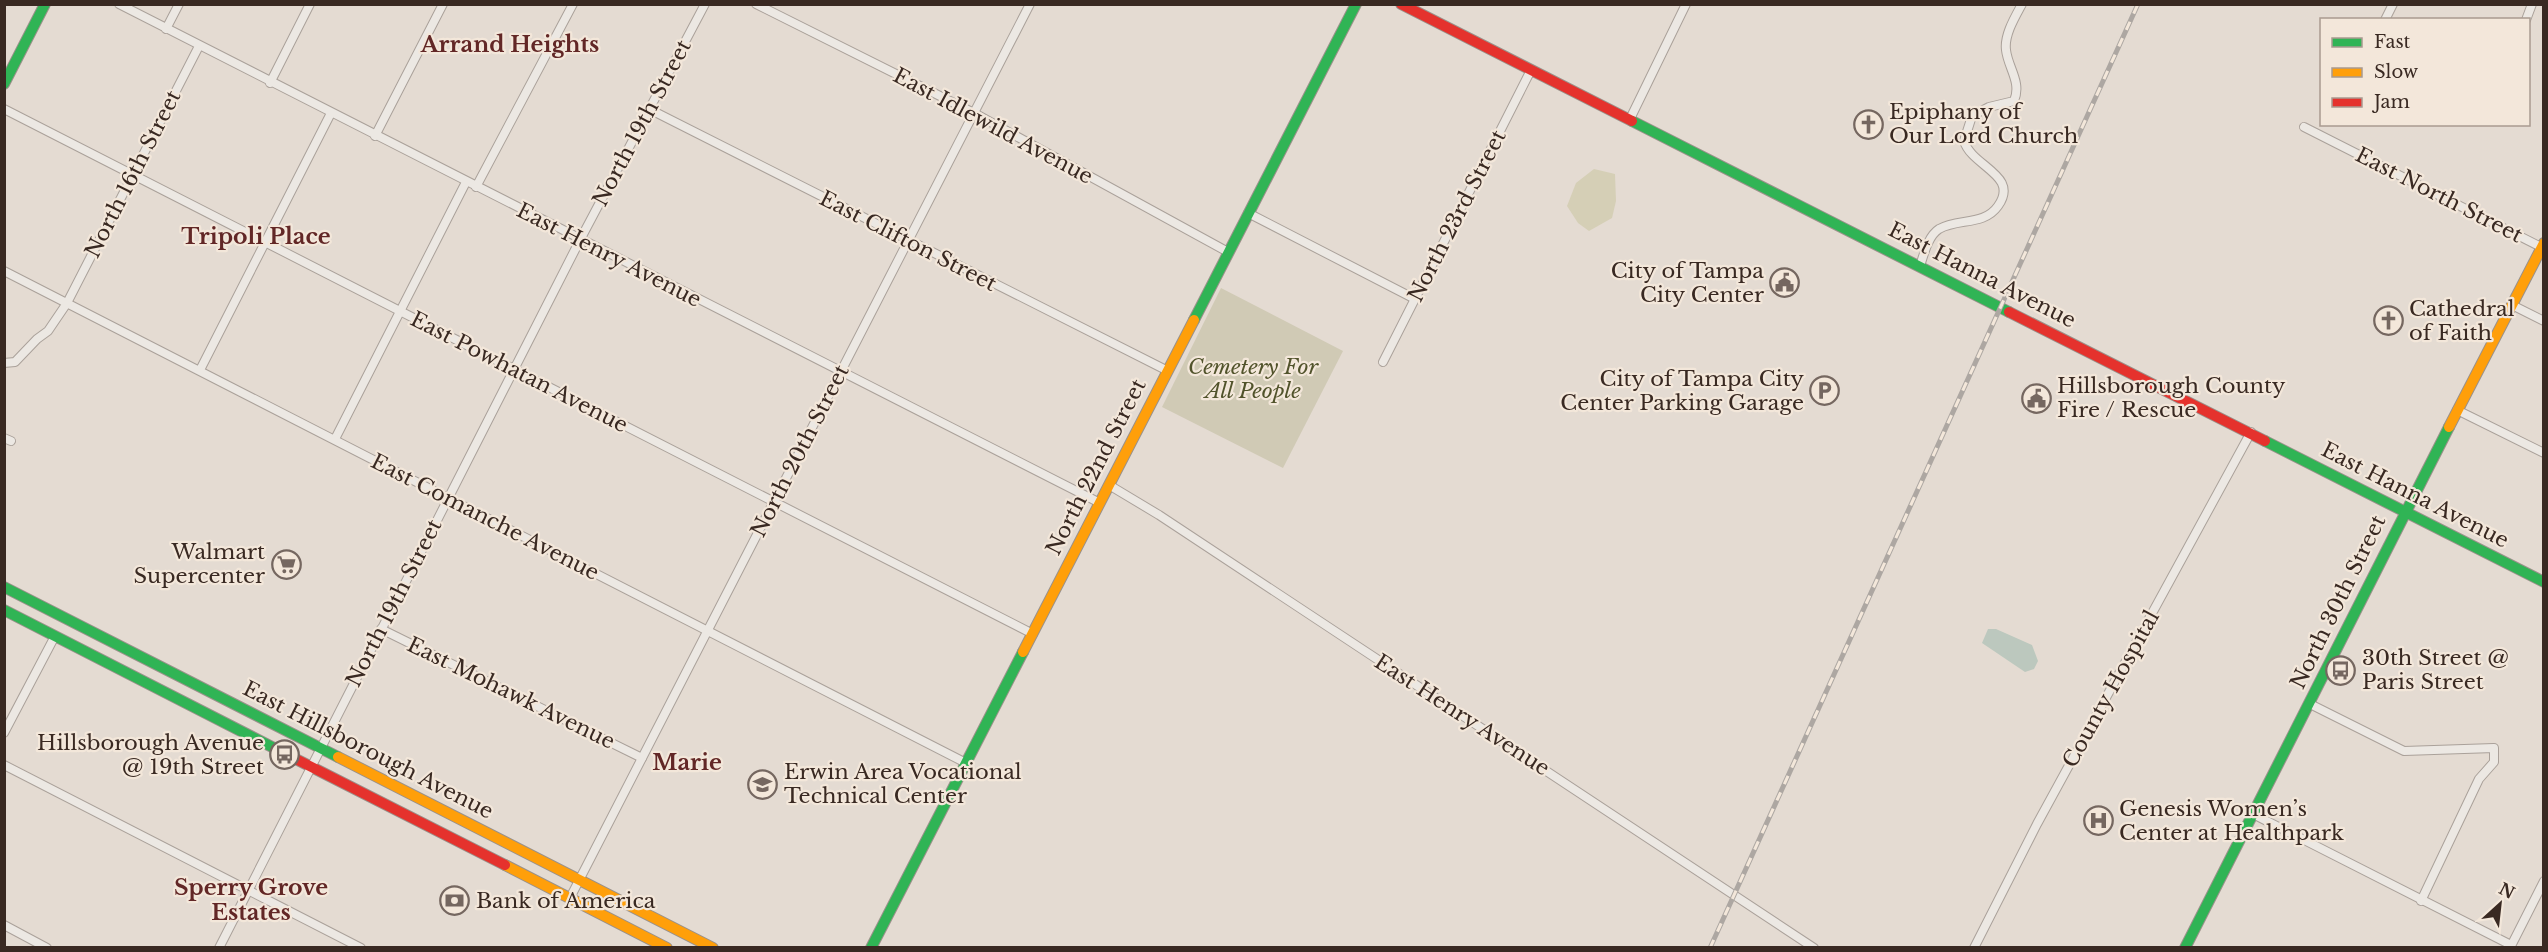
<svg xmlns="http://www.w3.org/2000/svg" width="2548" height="952" font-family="'Libre Baskerville',serif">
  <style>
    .green { fill: #d5cfb6 }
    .cemetery { fill: #d0cab5 }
    .water { fill: #bcc8be }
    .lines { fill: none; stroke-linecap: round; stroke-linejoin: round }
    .street-casing { stroke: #aaa19a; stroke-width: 10 }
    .fast-casing { stroke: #9a918a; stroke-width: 12 }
    .slow-casing { stroke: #9a918a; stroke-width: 12 }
    .jam-casing { stroke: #9a918a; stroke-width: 12 }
    .street { stroke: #ece8e3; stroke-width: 8 }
    .fast { stroke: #30b455; stroke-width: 10 }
    .slow { stroke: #ff9f0a; stroke-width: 10 }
    .jam { stroke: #e5322d; stroke-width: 10 }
    .rail-casing { stroke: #ada7a2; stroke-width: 5 }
    .rail { stroke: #f3e7da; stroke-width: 3; stroke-dasharray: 9; stroke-linecap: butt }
    .labels { text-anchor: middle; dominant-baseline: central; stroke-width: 4.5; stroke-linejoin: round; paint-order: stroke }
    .poi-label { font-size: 21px; fill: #392922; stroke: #f3e7da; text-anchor: start }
    .street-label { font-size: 21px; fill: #392922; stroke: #f3e7da }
    .park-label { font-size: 21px; font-style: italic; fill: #51532b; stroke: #f3e7da }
    .neighbourhood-label { font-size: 22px; font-weight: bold; fill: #622726; stroke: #f3e7da }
  </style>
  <rect width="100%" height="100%" fill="#e4dbd2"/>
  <!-- green -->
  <path class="green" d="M1594 169 1615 174 1616 201 1612 218 1589 231 1578 223 1567 206 1576 183Z"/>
  <!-- cemetery -->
  <path class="cemetery" d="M1221 288 1343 351 1283 468 1162 407Z"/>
  <!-- water -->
  <path class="water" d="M1988 629H1996L2032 645 2038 661 2034 669 2025 672 1982 643Z"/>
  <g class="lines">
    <defs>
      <g id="street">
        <path d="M119 4 1100 503"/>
        <path d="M756 4 974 113 1228 252"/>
        <path d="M2385 20 2393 4"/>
        <path d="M2526 20 2532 4"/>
        <path d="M166 29 179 4"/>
        <path d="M270 83 310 4"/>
        <path d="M4 109 1033 634"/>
        <path d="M649 109 1168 371"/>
        <path d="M1630 119 1686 4"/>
        <path d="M2304 127 2541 247"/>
        <path d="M375 136 443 4"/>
        <path d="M476 187 573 4"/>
        <path d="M1248 213 1415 299"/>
        <path d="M1920 266C1924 254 1928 236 1939 229 1958 218 1984 226 1998 206 2020 175 1972 167 1964 141L1972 116 1989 107 2014 101C2022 82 2008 68 2006 50 2004 35 2015 17 2022 4"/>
        <path d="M4 271 966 763"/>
        <path d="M2512 305 2544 321"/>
        <path d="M1383 362 1531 70"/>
        <path d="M4 363 15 362 37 339 48 331 67 303 199 46"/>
        <path d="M200 370 331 113"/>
        <path d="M2457 410 2544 453"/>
        <path d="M4 438 11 441"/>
        <path d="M335 439 466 182"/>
        <path d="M1109 485 1159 515 1814 948"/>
        <path d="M381 629 642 758"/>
        <path d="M2310 704 2404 751 2494 748V762L2479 779 2421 901"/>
        <path d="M4 733 55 636"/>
        <path d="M4 765 361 948"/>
        <path d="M2253 814 2511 945"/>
        <path d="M570 898 1030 4"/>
        <path d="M4 925 47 948"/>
        <path d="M219 948 580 240 705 4"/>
        <path d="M1974 948 2037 824 2251 432"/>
        <path d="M2510 948 2544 881"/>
      </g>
      <g id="fast">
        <path d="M4 84 45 4"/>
        <path d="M1632 121 2009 312"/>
        <path d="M1194 320 1356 4"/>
        <path d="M2265 441 2544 582"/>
        <path d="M4 587 338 757"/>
        <path d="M4 610 276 749"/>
        <path d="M871 948 1023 652"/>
        <path d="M2185 948 2449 427"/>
      </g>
      <g id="slow">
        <path d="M2449 427 2544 243"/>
        <path d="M1023 652 1194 320"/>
        <path d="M338 757 713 948"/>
        <path d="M505 865 667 948"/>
      </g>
      <g id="jam">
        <path d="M1401 4 1632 121"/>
        <path d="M2009 312 2265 441"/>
        <path d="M276 749 505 865"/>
      </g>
    </defs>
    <!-- street casing -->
    <use href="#street" class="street-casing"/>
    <!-- fast casing -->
    <use href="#fast" class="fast-casing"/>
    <!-- slow casing -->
    <use href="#slow" class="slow-casing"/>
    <!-- jam casing -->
    <use href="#jam" class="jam-casing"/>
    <!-- street -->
    <use href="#street" class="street"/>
    <!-- fast -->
    <use href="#fast" class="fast"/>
    <!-- slow -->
    <use href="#slow" class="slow"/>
    <!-- jam -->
    <use href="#jam" class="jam"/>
    <defs>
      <path id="rail" d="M1710 948 2138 4"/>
    </defs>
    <!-- rail casing -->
    <use href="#rail" class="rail-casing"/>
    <!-- rail -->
    <use href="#rail" class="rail"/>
  </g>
  <!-- icons -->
  <defs>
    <symbol id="church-ring" viewBox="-11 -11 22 22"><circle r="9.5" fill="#f3e7da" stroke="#756760" stroke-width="1.5"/><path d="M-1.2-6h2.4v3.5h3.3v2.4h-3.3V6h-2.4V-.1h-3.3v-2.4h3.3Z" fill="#756760"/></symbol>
    <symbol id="civic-ring" viewBox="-11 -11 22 22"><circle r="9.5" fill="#f3e7da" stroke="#756760" stroke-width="1.5"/><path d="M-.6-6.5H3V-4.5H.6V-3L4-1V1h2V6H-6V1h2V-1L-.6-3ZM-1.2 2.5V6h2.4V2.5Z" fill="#756760"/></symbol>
    <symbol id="parking-ring" viewBox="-11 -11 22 22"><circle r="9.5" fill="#f3e7da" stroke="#756760" stroke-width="1.5"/><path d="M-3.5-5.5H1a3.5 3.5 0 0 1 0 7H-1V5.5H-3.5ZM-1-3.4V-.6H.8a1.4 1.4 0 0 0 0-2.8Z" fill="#756760"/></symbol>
    <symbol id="supermarket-ring" viewBox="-11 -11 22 22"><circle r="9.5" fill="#f3e7da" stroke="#756760" stroke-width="1.5"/><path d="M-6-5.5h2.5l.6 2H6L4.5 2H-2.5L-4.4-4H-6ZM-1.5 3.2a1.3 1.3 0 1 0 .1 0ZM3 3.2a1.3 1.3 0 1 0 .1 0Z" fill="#756760"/></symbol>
    <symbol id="bus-ring" viewBox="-11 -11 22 22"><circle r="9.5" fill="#f3e7da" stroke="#756760" stroke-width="1.5"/><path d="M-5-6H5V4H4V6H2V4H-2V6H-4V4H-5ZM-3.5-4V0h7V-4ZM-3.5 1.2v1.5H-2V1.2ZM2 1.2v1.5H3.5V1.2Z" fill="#756760"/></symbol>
    <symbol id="school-ring" viewBox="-11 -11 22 22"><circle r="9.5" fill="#f3e7da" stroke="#756760" stroke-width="1.5"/><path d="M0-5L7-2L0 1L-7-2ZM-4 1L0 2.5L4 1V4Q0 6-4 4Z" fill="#756760"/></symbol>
    <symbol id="hospital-ring" viewBox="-11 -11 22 22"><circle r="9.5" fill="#f3e7da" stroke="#756760" stroke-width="1.5"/><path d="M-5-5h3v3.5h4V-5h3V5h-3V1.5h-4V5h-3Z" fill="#756760"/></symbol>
    <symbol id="bank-ring" viewBox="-11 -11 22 22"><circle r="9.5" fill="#f3e7da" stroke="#756760" stroke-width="1.5"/><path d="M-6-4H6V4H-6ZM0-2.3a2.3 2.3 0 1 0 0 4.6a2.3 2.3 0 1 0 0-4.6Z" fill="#756760"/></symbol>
  </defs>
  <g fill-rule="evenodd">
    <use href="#church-ring" x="1852" y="108" width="33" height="33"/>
    <use href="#civic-ring" x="1768" y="266" width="33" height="33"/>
    <use href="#church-ring" x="2372" y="304" width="33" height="33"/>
    <use href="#parking-ring" x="1808" y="374" width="33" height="33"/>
    <use href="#civic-ring" x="2020" y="382" width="33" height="33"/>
    <use href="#supermarket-ring" x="270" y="548" width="33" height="33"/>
    <use href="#bus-ring" x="2324" y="654" width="33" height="33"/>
    <use href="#bus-ring" x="268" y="738" width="33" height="33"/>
    <use href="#school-ring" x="746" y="768" width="33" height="33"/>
    <use href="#hospital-ring" x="2082" y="804" width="33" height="33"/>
    <use href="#bank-ring" x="438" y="884" width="33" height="33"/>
  </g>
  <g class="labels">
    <!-- poi labels -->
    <g class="poi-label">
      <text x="1889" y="112">Epiphany of<tspan x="1889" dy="24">Our Lord Church</tspan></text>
      <text x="1764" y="271" text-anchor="end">City of Tampa<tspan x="1764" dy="24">City Center</tspan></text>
      <text x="2409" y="309">Cathedral<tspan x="2409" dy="24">of Faith</tspan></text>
      <text x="1804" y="379" text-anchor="end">City of Tampa City<tspan x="1804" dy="24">Center Parking Garage</tspan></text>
      <text x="2057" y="386">Hillsborough County<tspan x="2057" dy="24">Fire / Rescue</tspan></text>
      <text x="265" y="552" text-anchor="end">Walmart<tspan x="265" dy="24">Supercenter</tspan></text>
      <text x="2362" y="658">30th Street @<tspan x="2362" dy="24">Paris Street</tspan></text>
      <text x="264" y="743" text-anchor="end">Hillsborough Avenue<tspan x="264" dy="24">@ 19th Street</tspan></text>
      <text x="784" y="772">Erwin Area Vocational<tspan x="784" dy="24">Technical Center</tspan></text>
      <text x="2119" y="809">Genesis Women’s<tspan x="2119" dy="24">Center at Healthpark</tspan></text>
      <text x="476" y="901">Bank of America</text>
    </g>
    <!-- street labels -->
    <g class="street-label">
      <text transform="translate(642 123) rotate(-62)">North 19th Street</text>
      <text transform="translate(993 126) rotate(28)">East Idlewild Avenue</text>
      <text transform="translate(133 174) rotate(-63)">North 16th Street</text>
      <text transform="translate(2439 195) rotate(27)">East North Street</text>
      <text transform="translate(1457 216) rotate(-63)">North 23rd Street</text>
      <text transform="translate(908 241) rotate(27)">East Clifton Street</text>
      <text transform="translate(609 255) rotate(27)">East Henry Avenue</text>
      <text transform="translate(1982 275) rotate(27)">East Hanna Avenue</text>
      <text transform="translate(519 372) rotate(27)">East Powhatan Avenue</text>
      <text transform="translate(800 451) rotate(-63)">North 20th Street</text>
      <text transform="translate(1096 467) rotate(-63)">North 22nd Street</text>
      <text transform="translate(2415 495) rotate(27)">East Hanna Avenue</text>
      <text transform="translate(485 517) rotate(27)">East Comanche Avenue</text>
      <text transform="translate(2338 602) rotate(-64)">North 30th Street</text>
      <text transform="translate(394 603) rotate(-63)">North 19th Street</text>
      <text transform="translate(2111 689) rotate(-61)">County Hospital</text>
      <text transform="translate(511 693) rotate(26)">East Mohawk Avenue</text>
      <text transform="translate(1462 715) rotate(33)">East Henry Avenue</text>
      <text transform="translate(368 750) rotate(27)">East Hillsborough Avenue</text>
    </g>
    <!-- park labels -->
    <g class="park-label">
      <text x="1253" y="367">Cemetery For<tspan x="1253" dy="24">All People</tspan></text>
    </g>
    <!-- neighbourhood labels -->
    <g class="neighbourhood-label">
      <text x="510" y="44">Arrand Heights</text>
      <text x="256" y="236">Tripoli Place</text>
      <text x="687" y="762">Marie</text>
      <text x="251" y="887">Sperry Grove<tspan x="251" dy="25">Estates</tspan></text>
    </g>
  </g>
  <!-- border -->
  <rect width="2548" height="952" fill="none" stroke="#392922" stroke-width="12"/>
  <!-- legend -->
  <rect x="2320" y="18" width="210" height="108" fill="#f3e7da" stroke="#a99b90" stroke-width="1.5"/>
  <rect x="2332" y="38" width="30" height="9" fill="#30b455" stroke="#a99b90" stroke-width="1.5"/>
  <text x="2374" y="48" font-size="18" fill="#392922">Fast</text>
  <rect x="2332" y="68" width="30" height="9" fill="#ff9f0a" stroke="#a99b90" stroke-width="1.5"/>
  <text x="2374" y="78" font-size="18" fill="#392922">Slow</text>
  <rect x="2332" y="98" width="30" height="9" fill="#e5322d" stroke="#a99b90" stroke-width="1.5"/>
  <text x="2374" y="108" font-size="18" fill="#392922">Jam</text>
  <!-- north arrow -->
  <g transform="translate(2500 904) rotate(27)" stroke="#f3e7da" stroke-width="4.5" paint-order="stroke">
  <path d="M0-4.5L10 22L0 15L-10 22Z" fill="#392922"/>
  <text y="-9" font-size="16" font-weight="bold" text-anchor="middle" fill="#392922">N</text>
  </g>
</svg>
